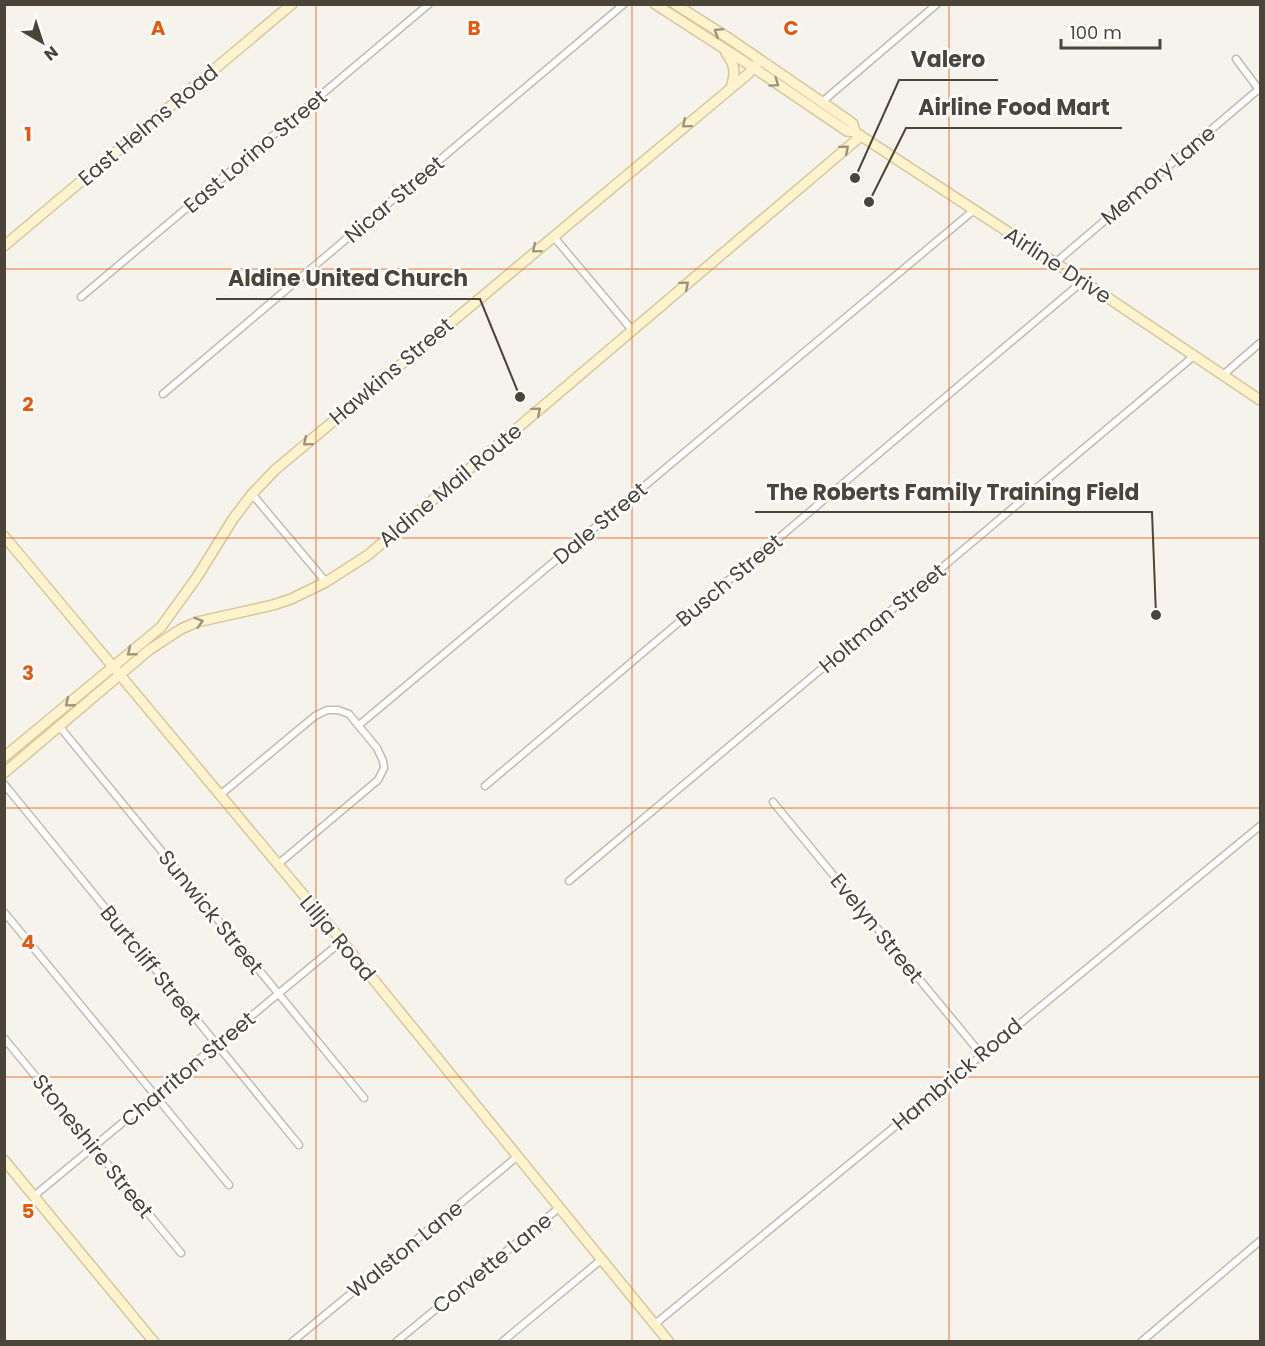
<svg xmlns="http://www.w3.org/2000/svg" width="1265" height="1346" font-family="Poppins,sans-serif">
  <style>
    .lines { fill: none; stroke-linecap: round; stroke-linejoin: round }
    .street-casing { stroke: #c2bbae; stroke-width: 9 }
    .secondary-casing { stroke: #d6c79b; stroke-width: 12 }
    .street { stroke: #fff; stroke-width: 6 }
    .secondary { stroke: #fff3cd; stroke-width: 9 }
    .oneway { stroke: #9c937c }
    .grid { fill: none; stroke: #e8590c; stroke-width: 1.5; stroke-opacity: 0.55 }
    .labels { text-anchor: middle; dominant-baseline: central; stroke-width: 5; stroke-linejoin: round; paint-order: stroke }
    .street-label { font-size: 21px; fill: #4b4439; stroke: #fff }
    .grid-label { font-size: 20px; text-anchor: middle; font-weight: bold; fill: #e8590c; stroke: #fff; stroke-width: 5; stroke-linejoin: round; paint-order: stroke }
    .leader { fill: none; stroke: #4b4439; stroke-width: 2 }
    .callout-dot { fill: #4b4439; stroke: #fff; stroke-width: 2 }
    .callout-label { font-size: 22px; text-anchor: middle; font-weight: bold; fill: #4b4439; stroke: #fff; stroke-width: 5; stroke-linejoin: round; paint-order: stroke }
  </style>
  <rect width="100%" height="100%" fill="#f6f3ec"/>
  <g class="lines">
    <defs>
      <g id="street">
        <path d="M1236 59 1260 91"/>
        <path d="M822 102 937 4"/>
        <path d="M553 236 632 330"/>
        <path d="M1055 263 1260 88"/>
        <path d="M81 297 429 4"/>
        <path d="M1223 375 1260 343"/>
        <path d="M163 394 624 4"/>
        <path d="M252 494 326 582"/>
        <path d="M359 725 974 210"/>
        <path d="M59 726 364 1098"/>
        <path d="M4 784 299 1145"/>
        <path d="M485 786 1083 281"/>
        <path d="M220 795 315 716 327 710H338L349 714 377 748 383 761 384 768 378 780 277 865"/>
        <path d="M773 802 981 1054"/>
        <path d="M569 881 1195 355"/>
        <path d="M4 912 229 1185"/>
        <path d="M4 1038 181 1253"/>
        <path d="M34 1196 342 941"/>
        <path d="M655 1324 1260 826"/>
        <path d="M292 1342 518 1156"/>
        <path d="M396 1342 560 1207"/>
        <path d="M502 1342 602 1259"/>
        <path d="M1141 1342 1260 1241"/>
      </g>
      <g id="secondary">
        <path d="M655 4 754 68 847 131 855 132 1083 281 1260 400"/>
        <path d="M675 4 727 37 848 120 853 124 855 132"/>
        <path d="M726 53C735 64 736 74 731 87"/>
        <path d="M4 246 292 4"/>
        <path d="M4 536 342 941 669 1342"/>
        <path d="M4 757 161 627 197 577 233 519 252 494 275 470 748 74 760 60"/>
        <path d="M4 773 149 650 181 629 197 622 273 605 291 599 326 582 368 555 861 136"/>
        <path d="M4 1160 154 1342"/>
      </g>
    </defs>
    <!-- street casing -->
    <use href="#street" class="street-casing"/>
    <!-- secondary casing -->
    <use href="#secondary" class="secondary-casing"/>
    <!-- street -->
    <use href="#street" class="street"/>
    <!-- secondary -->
    <use href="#secondary" class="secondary"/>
  </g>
  <!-- one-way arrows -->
  <defs><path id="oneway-chevron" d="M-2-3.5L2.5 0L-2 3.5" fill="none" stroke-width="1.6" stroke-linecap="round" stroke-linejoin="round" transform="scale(1.5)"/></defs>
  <g class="oneway">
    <use href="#oneway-chevron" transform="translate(718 32) rotate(-148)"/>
    <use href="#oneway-chevron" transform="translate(775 83) rotate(35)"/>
    <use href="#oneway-chevron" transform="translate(686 124) rotate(140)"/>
    <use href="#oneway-chevron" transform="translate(845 149) rotate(-40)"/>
    <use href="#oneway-chevron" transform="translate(536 249) rotate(140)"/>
    <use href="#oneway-chevron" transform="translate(685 285) rotate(-40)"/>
    <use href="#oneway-chevron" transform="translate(537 411) rotate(-40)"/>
    <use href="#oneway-chevron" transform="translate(307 442) rotate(140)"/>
    <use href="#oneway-chevron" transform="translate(199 622) rotate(-16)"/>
    <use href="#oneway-chevron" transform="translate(131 652) rotate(141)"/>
    <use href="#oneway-chevron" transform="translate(69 703) rotate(141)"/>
  </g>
  <!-- grid -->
  <path class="grid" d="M316 4V1342M632 4V1342M949 4V1342M4 269H1260M4 538H1260M4 808H1260M4 1077H1260"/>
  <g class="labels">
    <!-- street labels -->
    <g class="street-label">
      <text transform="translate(148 125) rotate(-40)">East Helms Road</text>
      <text transform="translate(255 151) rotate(-40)">East Lorino Street</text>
      <text transform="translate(1158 175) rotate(-40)">Memory Lane</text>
      <text transform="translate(394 199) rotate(-40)">Nicar Street</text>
      <text transform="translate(1058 265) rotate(33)">Airline Drive</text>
      <text transform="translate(391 371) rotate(-40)">Hawkins Street</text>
      <text transform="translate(450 485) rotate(-40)">Aldine Mail Route</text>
      <text transform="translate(600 523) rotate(-40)">Dale Street</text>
      <text transform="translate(729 580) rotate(-40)">Busch Street</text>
      <text transform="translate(882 618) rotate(-40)">Holtman Street</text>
      <text transform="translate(211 912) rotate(51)">Sunwick Street</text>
      <text transform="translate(877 928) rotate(51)">Evelyn Street</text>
      <text transform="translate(338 938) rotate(50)">Lillja Road</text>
      <text transform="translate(151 965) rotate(51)">Burtcliff Street</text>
      <text transform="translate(188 1069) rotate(-40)">Charriton Street</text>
      <text transform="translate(957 1074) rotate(-40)">Hambrick Road</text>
      <text transform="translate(93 1146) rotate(51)">Stoneshire Street</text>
      <text transform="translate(405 1249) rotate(-39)">Walston Lane</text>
      <text transform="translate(492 1263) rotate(-39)">Corvette Lane</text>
    </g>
  </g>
  <g class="grid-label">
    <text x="158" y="35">A</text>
    <text x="474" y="35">B</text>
    <text x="791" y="35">C</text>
    <text x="28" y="141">1</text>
    <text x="28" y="411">2</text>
    <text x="28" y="680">3</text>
    <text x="28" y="949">4</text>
    <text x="28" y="1218">5</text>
  </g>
  <!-- callouts -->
  <path class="leader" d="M855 178L899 80H998M869 202L906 128H1122M520 397L480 299H216M1156 615L1152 512H755"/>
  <g class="callout-dot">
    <circle cx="855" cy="178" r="6"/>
    <circle cx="869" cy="202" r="6"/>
    <circle cx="520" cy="397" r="6"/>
    <circle cx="1156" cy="615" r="6"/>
  </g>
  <g class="callout-label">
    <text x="948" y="67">Valero</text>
    <text x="1014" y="115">Airline Food Mart</text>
    <text x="348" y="286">Aldine United Church</text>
    <text x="953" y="500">The Roberts Family Training Field</text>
  </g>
  <!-- border -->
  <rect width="1265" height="1346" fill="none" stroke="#4b4439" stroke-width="12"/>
  <!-- north arrow -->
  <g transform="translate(42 42) rotate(141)" stroke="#ffffff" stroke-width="4.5" paint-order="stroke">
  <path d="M0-4.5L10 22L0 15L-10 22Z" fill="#4b4439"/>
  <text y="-9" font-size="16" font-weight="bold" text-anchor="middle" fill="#4b4439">N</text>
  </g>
  <!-- scale -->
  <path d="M1061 39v9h99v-9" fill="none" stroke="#4b4439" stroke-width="3"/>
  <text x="1070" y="39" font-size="18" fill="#4b4439" stroke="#ffffff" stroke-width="4.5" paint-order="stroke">100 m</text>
</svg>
